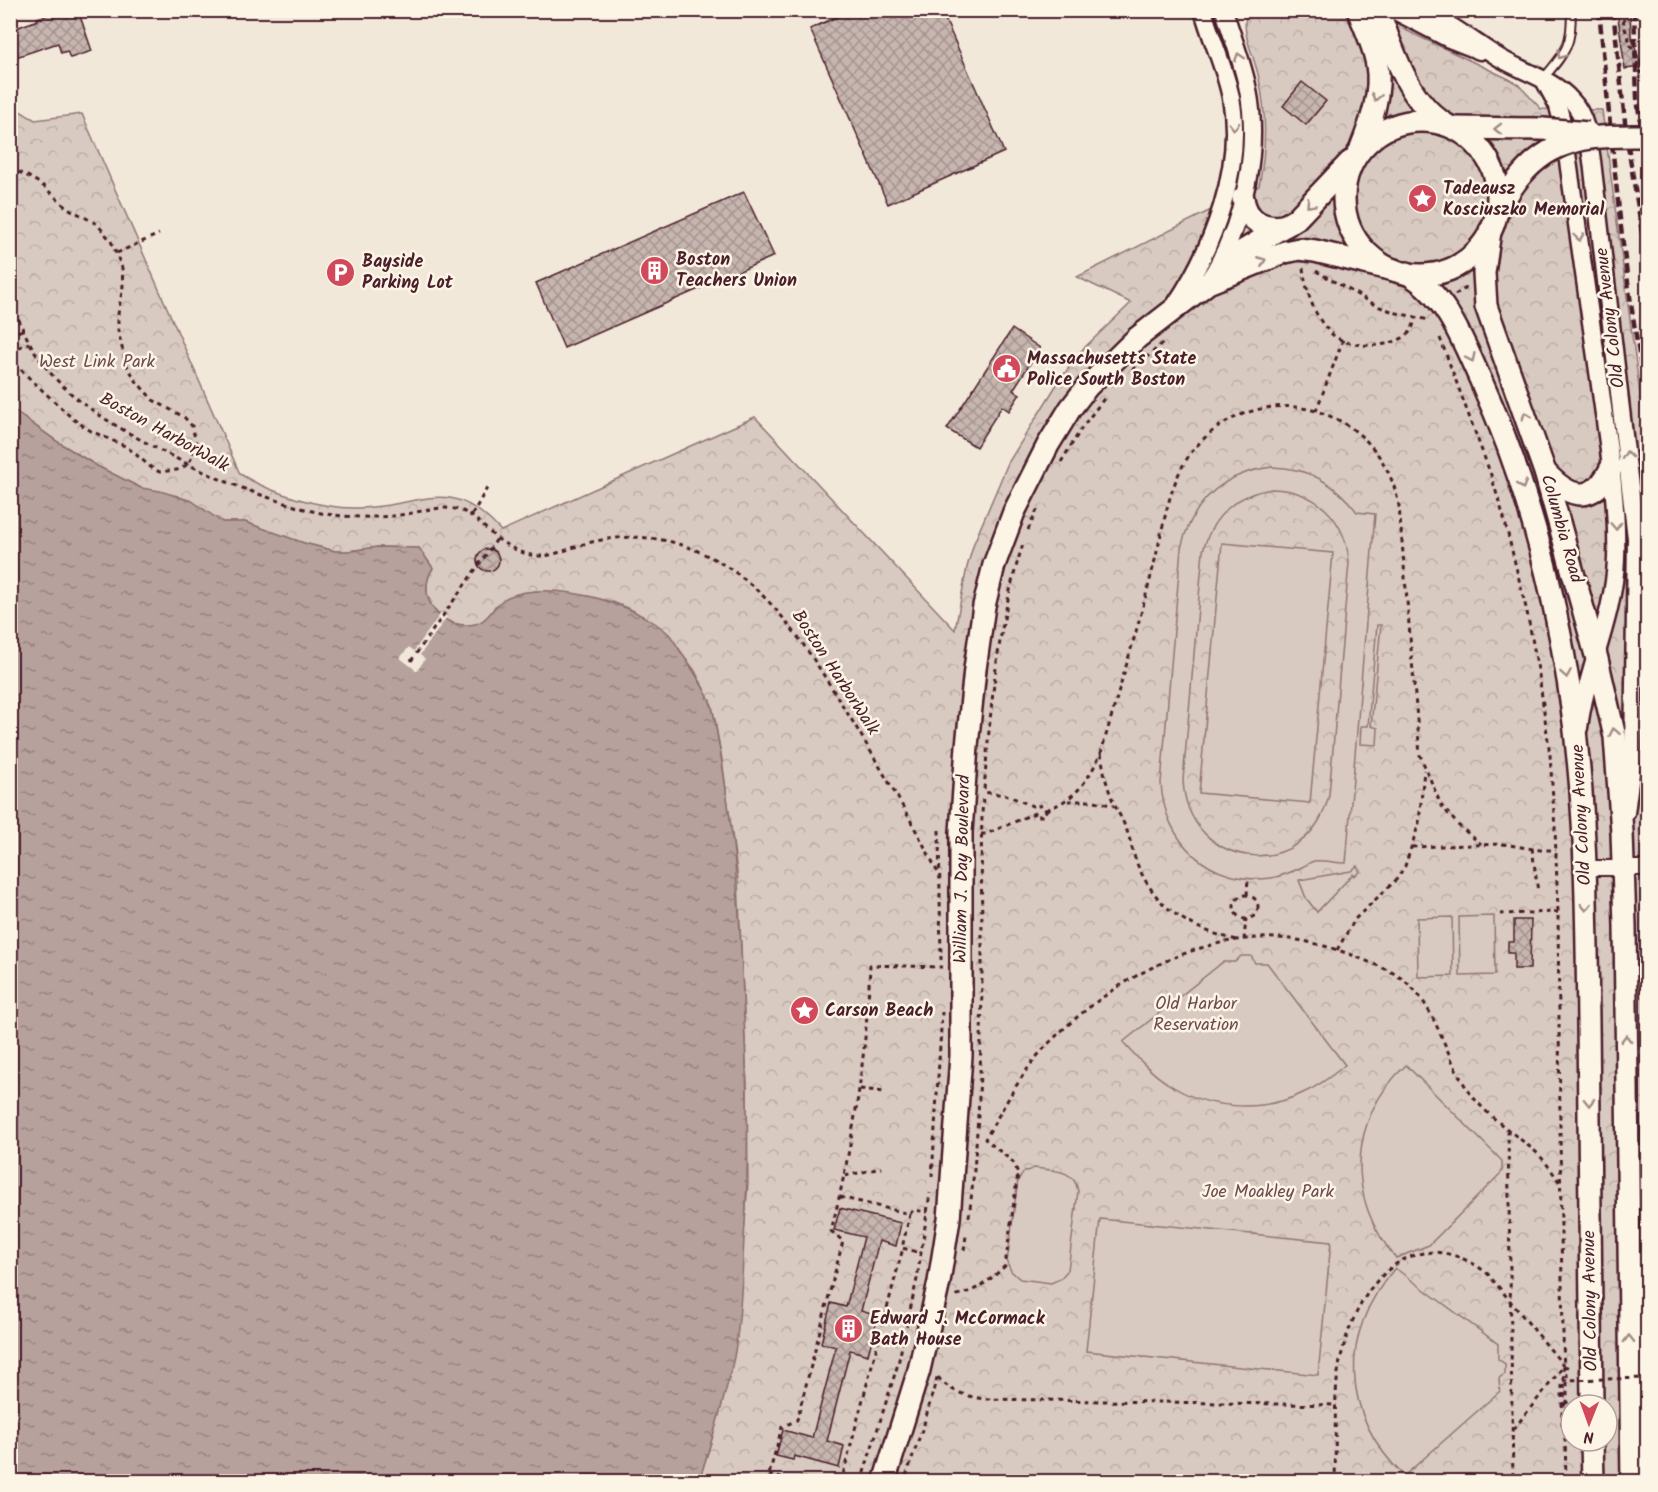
<svg xmlns="http://www.w3.org/2000/svg" width="1658" height="1492" font-family="Kalam,sans-serif">
  <style>
    .forest { fill: url(#forest-crowns); stroke: #917476; stroke-width: 1.5; fill-rule: evenodd }
    .pitch { fill: #d8cac0; stroke: #917476; stroke-width: 1.5; fill-rule: evenodd }
    .water { fill: url(#water-ripples); stroke: #8b6d6f; stroke-width: 1.5 }
    .pier { fill: #f1e8da }
    .building { fill: url(#building-cross-hatch); stroke: #4a1f2b; stroke-width: 1.5 }
    .lines { fill: none; stroke-linecap: round; stroke-linejoin: round }
    .service-casing { stroke: #4a1f2b; stroke-width: 11 }
    .minor-casing { stroke: #4a1f2b; stroke-width: 18 }
    .tertiary-casing { stroke: #4a1f2b; stroke-width: 21 }
    .primary-casing { stroke: #4a1f2b; stroke-width: 26 }
    .path { stroke: #4a1f2b; stroke-width: 3; stroke-dasharray: 4.5 4.5; stroke-linecap: butt }
    .service { stroke: #fcf5e5; stroke-width: 7 }
    .minor { stroke: #fcf5e5; stroke-width: 14 }
    .tertiary { stroke: #fcf5e5; stroke-width: 16 }
    .primary { stroke: #fcf5e5; stroke-width: 21 }
    .rail { stroke: #4a1f2b; stroke-width: 4.5; stroke-dasharray: 9 4.5; stroke-linecap: butt }
    .primary-bridge-casing { stroke: #4a1f2b; stroke-width: 26; stroke-linecap: butt }
    .path-bridge { stroke: #4a1f2b; stroke-width: 3; stroke-dasharray: 4.5 4.5; stroke-linecap: butt }
    .primary-bridge { stroke: #fcf5e5; stroke-width: 21 }
    .oneway { stroke: #a38a88 }
    .labels { text-anchor: middle; dominant-baseline: central; stroke-width: 5; stroke-linejoin: round; paint-order: stroke }
    .poi-label { font-size: 18px; font-weight: bold; fill: #4a1f2b; stroke: #fcf5e5; text-anchor: start }
    .street-label { font-size: 18px; fill: #4a1f2b; stroke: #fcf5e5 }
    .park-label { font-size: 18px; fill: #6e4a50; stroke: #fcf5e5 }
  </style>
  <defs>
    <pattern id="forest-crowns" width="20" height="18" patternUnits="userSpaceOnUse" patternTransform="scale(1.5)"><rect width="20" height="18" fill="#d8cac0"/><path d="M2 6a3 3 0 1 1 6 0M12 15a3 3 0 1 1 6 0" fill="none" stroke="#bbada5"/></pattern>
    <pattern id="water-ripples" width="26" height="14" patternUnits="userSpaceOnUse" patternTransform="scale(1.5)"><rect width="26" height="14" fill="#b6a19c"/><path d="M2 4q2-2 4 0t4 0M15 11q2-2 4 0t4 0" fill="none" stroke="#96837f"/></pattern>
    <pattern id="building-cross-hatch" width="8" height="8" patternUnits="userSpaceOnUse" patternTransform="scale(1.5)"><rect width="8" height="8" fill="#c7b6af"/><path d="M0 0l8 8M0 8l8-8" fill="none" stroke="#a4938f"/></pattern>
  </defs>
  <rect width="100%" height="100%" fill="#f1e8da"/>
  <filter id="ink" filterUnits="userSpaceOnUse"><feTurbulence type="fractalNoise" baseFrequency=".0167" numOctaves="2"/><feDisplacementMap in="SourceGraphic" scale="12" xChannelSelector="R" yChannelSelector="G"/><feConvolveMatrix kernelMatrix="1 2 1 2 8 2 1 2 1" color-interpolation-filters="sRGB"/></filter>
  <g filter="url(#ink)">
    <!-- forest -->
    <path class="forest" d="M1247 11H1365L1509 79 1519 85 1541 109 1602 110 1648 454 1647 1481H699L719 1415 734 1354 748 1183 747 1083 738 879 722 759 712 705 695 671 669 635 634 611 613 602 588 596 535 591 495 606C493 610 490 616 487 618 457 644 410 604 433 568L419 548 378 547 348 551H335L304 543 245 522H222L178 496 141 488 97 466 58 442 11 408 10 105 35 120 82 114 240 474C271 493 321 509 358 508 423 507 448 473 501 531L755 417 955 630 967 567 974 543 1008 463 1059 381 1082 350 1131 303 1077 277 1259 186C1266 151 1267 115 1259 79 1255 56 1240 34 1247 11ZM1571 1405H1607V1441H1571Z"/>
    <!-- pitch -->
    <g class="pitch">
      <path d="M1272 467C1309 468 1335 483 1357 512L1375 514 1346 863C1336 863 1324 860 1314 861 1310 862 1306 865 1302 867 1292 872 1282 876 1271 878 1210 886 1164 842 1161 783L1181 548C1193 500 1223 473 1272 467ZM1272 489C1316 490 1346 519 1349 562L1329 795C1308 885 1187 871 1183 780L1203 551C1212 516 1236 494 1272 489Z"/>
      <path d="M1222 543 1333 553 1310 803 1199 793Z"/>
      <path d="M1377 625H1381L1371 726 1378 728 1377 745 1360 744 1361 726H1368Z"/>
      <path d="M1357 866 1360 872 1354 876 1353 874 1317 912 1306 898 1299 880 1351 871Z"/>
      <path d="M1494 916 1495 975 1460 976 1459 917Z"/>
      <path d="M1452 917 1453 976 1418 977 1417 918Z"/>
      <path d="M1241 956H1251L1255 963H1267L1345 1065C1332 1076 1319 1086 1303 1093 1261 1113 1206 1110 1167 1083 1150 1072 1137 1057 1123 1042L1223 962H1235Z"/>
      <path d="M1406 1065 1502 1161V1172L1429 1245 1396 1258C1345 1199 1348 1119 1406 1065Z"/>
      <path d="M1034 1168C1053 1171 1074 1168 1078 1191L1068 1270 1060 1279 1051 1283 1020 1279 1011 1271 1007 1262 1018 1180 1024 1172Z"/>
      <path d="M1100 1219 1331 1242 1318 1375 1086 1351Z"/>
      <path d="M1395 1268 1498 1344V1359L1505 1364V1374L1499 1378 1500 1391 1404 1476C1341 1414 1338 1335 1395 1268Z"/>
    </g>
    <!-- water -->
    <path class="water" d="M10 408 58 442 97 466 141 488 160 491 192 501 222 522H245L304 543 335 551H348L378 547 419 548 433 568C416 594 436 625 466 625 491 625 490 605 508 597 551 579 636 603 669 634 674 640 678 648 682 654 693 669 701 683 709 699 714 710 715 722 717 734 723 765 727 796 731 827 738 884 741 940 743 997 747 1078 750 1158 744 1239 742 1276 741 1320 734 1357 725 1399 712 1440 699 1481H11Z"/>
    <!-- pier -->
    <path class="pier" d="M441 613 447 617 420 655 425 659 417 671 400 658 409 647 414 651Z"/>
    <!-- building -->
    <g class="building">
      <path d="M66 10H78L92 51 70 58 67 51 61 53 58 43 10 59V30L38 20 37 18Z"/>
      <path d="M852 10H941L1004 152 888 204 810 29Z"/>
      <path d="M1617 10H1630L1631 35 1642 67 1625 69Z"/>
      <path d="M1302 82 1326 101 1306 125 1283 106Z"/>
      <path d="M744 192 774 256 564 348 536 283Z"/>
      <path d="M1012 329 1040 348 1013 390 1020 394 1009 411 1002 406 976 447 947 429Z"/>
      <circle cx="488" cy="560" r="11"/>
      <path d="M1514 920H1531L1530 969H1514V953H1508V942H1514Z"/>
      <path d="M840 1208 901 1223 896 1246 879 1241 861 1311 878 1316 868 1355 850 1350 827 1441 844 1446 839 1468 794 1456 793 1460 776 1456 783 1430 812 1438 836 1347 821 1343 831 1303 846 1307 864 1237 834 1230Z"/>
    </g>
    <g class="lines">
      <defs>
        <path id="service" d="M1542 80C1564 54 1573 46 1571 10"/>
        <path id="minor" d="M1585 868H1648"/>
        <g id="tertiary">
          <path d="M1393 10 1447 38 1480 51"/>
          <path d="M1425 10C1449 24 1472 40 1495 55 1519 71 1552 78 1571 100 1586 115 1589 140 1592 161L1636 538 1633 758 1626 813"/>
          <path d="M1546 84 1558 106 1563 126C1575 210 1587 294 1599 378 1607 438 1618 499 1616 559 1614 618 1586 670 1579 728"/>
          <path d="M1214 272C1244 219 1260 150 1248 90 1243 63 1232 37 1224 10"/>
          <path d="M1175 305C1213 249 1244 166 1231 98 1225 67 1211 40 1203 10"/>
        </g>
        <g id="primary">
          <path d="M1358 10C1365 28 1374 46 1377 65 1382 92 1371 123 1361 148"/>
          <path d="M1378 10C1393 50 1407 100 1445 124"/>
          <circle cx="1421" cy="198" r="77"/>
          <path d="M1454 128 1543 129"/>
          <path d="M1243 198C1246 221 1265 231 1287 225"/>
          <path d="M1499 210C1511 185 1526 165 1550 151"/>
          <path d="M1490 231 1484 273 1486 306 1545 472 1597 659 1615 737 1622 832 1625 926 1632 1482"/>
          <path d="M1407 273C1447 295 1464 344 1482 383 1543 518 1575 675 1583 822 1587 889 1587 956 1588 1022 1590 1150 1590 1277 1592 1405"/>
          <path d="M1214 276 1238 254 1296 219 1350 162"/>
          <path d="M1545 472C1570 499 1593 505 1611 468"/>
          <path d="M1592 1441 1593 1482"/>
          <path d="M884 1482 919 1370 939 1282 949 1219 961 1056V832L967 746 975 669 984 606 994 565 1014 512 1048 445 1070 409 1087 387 1137 338 1208 283 1285 252 1299 249 1315 251 1394 270"/>
        </g>
      </defs>
      <!-- service casing -->
      <use href="#service" class="service-casing"/>
      <!-- minor casing -->
      <use href="#minor" class="minor-casing"/>
      <!-- tertiary casing -->
      <use href="#tertiary" class="tertiary-casing"/>
      <!-- primary casing -->
      <use href="#primary" class="primary-casing"/>
      <!-- path -->
      <g class="path">
        <path d="M10 169 24 174 41 184 66 207 97 224 111 241 122 268 123 286 118 314V331L126 364 137 382 153 400 184 417 192 426 196 443 191 459 187 465 177 470 160 472 153 469 127 447 91 431 73 419 25 374 18 366 10 352"/>
        <path d="M117 253 159 234"/>
        <path d="M1303 268C1306 290 1314 319 1333 335 1350 349 1391 349 1408 334 1413 329 1414 323 1416 317"/>
        <path d="M1316 271 1377 306 1397 313 1429 320"/>
        <path d="M10 293C19 325 32 353 55 378 80 405 112 424 143 441 189 466 227 484 276 500 295 506 314 513 334 515 358 518 383 518 407 514 423 511 438 506 455 509 472 512 481 525 494 536 505 545 523 555 537 556 553 557 569 548 584 544 623 533 665 535 702 553 774 586 812 657 853 722 883 772 913 822 939 875"/>
        <path d="M1455 295 1466 288"/>
        <path d="M10 336 22 330"/>
        <path d="M1440 338 1491 475 1504 518 1527 612 1539 675 1550 755 1555 828 1558 912 1561 1232 1566 1482"/>
        <path d="M10 351 29 343"/>
        <path d="M1132 370 1163 343"/>
        <path d="M1316 411 1343 340"/>
        <path d="M1061 462 1083 426 1106 396"/>
        <path d="M472 515 487 488"/>
        <path d="M1028 530 1038 508"/>
        <path d="M411 661 497 539"/>
        <path d="M1101 753C1103 766 1105 780 1110 793 1114 806 1122 818 1127 831 1131 842 1133 855 1138 866 1158 911 1191 929 1237 940"/>
        <path d="M984 789C991 706 997 624 1023 544"/>
        <path d="M1068 801H1095L1114 806"/>
        <path d="M1046 810C1077 798 1087 782 1101 753 1119 689 1139 625 1155 560 1164 525 1169 482 1191 453 1221 413 1275 396 1322 413 1364 428 1391 462 1399 506L1420 755 1441 805 1458 825 1481 844"/>
        <path d="M939 830 941 960"/>
        <path d="M981 834H986L1035 813 1037 816H1043L1046 811 1042 805 1035 807 1006 795 983 792"/>
        <path d="M1412 847 1503 844 1540 850H1556"/>
        <path d="M1532 848 1538 892"/>
        <path d="M1247 895 1248 878"/>
        <circle cx="1246" cy="907" r="12"/>
        <path d="M1500 914 1558 912"/>
        <path d="M1244 940 1246 918"/>
        <path d="M1337 950 1355 919 1396 880 1405 866 1419 823 1424 770"/>
        <path d="M860 1089 885 1092"/>
        <path d="M1508 1130 1513 1482"/>
        <path d="M845 1176 881 1168"/>
        <path d="M932 1177 942 1012"/>
        <path d="M840 1197 910 1214 913 1210 928 1212"/>
        <path d="M910 1214 902 1248 921 1253"/>
        <path d="M969 1217C980 1127 982 1037 982 947 982 896 980 846 983 795"/>
        <path d="M964 1250 966 1236"/>
        <path d="M956 1295C977 1292 990 1280 1005 1266L1018 1173 1013 1162 985 1139C1005 1106 1023 1068 1051 1041 1108 984 1193 934 1277 938 1302 939 1327 946 1352 955 1368 962 1387 968 1401 978 1435 1001 1445 1057 1468 1090 1486 1117 1515 1133 1538 1154 1547 1163 1553 1173 1560 1183"/>
        <path d="M938 1377C949 1391 967 1397 985 1399L1337 1405"/>
        <path d="M769 1475 796 1482"/>
        <path d="M906 1476 924 1424 938 1374"/>
        <path d="M767 1482 782 1427 797 1420 843 1241 831 1231C854 1140 866 1058 870 965L942 967"/>
        <path d="M841 1482 903 1248"/>
        <path d="M861 1482 898 1364 917 1279 930 1193"/>
        <path d="M1335 1482C1336 1448 1334 1414 1337 1381 1345 1303 1403 1210 1487 1273L1564 1366 1512 1431"/>
      </g>
      <!-- service -->
      <use href="#service" class="service"/>
      <!-- minor -->
      <use href="#minor" class="minor"/>
      <!-- tertiary -->
      <use href="#tertiary" class="tertiary"/>
      <!-- primary -->
      <use href="#primary" class="primary"/>
      <!-- rail -->
      <g class="rail">
        <path d="M1599 10C1612 141 1622 273 1648 402"/>
        <path d="M1613 10 1627 140 1648 269"/>
        <path d="M1634 10 1637 98 1648 179"/>
      </g>
      <defs>
        <g id="primary-bridge">
          <path d="M1543 129 1588 133"/>
          <path d="M1550 151C1582 134 1613 136 1648 136"/>
        </g>
      </defs>
      <!-- primary-bridge casing -->
      <use href="#primary-bridge" class="primary-bridge-casing"/>
      <!-- path-bridge -->
      <g class="path-bridge">
        <path d="M1623 10 1624 26 1648 92"/>
        <path d="M1564 1366 1567 1367V1427L1564 1429 1562 1428V1381L1565 1380 1648 1378"/>
      </g>
      <!-- primary-bridge -->
      <use href="#primary-bridge" class="primary-bridge"/>
    </g>
    <!-- one-way arrows -->
    <defs><path id="oneway-chevron" d="M-2-3.5L2.5 0L-2 3.5" fill="none" stroke-width="1.6" stroke-linecap="round" stroke-linejoin="round" transform="scale(1.5)"/></defs>
    <g class="oneway">
      <use href="#oneway-chevron" transform="translate(1561 55) rotate(124)"/>
      <use href="#oneway-chevron" transform="translate(1239 57) rotate(-108)"/>
      <use href="#oneway-chevron" transform="translate(1376 97) rotate(102)"/>
      <use href="#oneway-chevron" transform="translate(1234 126) rotate(89)"/>
      <use href="#oneway-chevron" transform="translate(1498 129) rotate(-180)"/>
      <use href="#oneway-chevron" transform="translate(1310 204) rotate(133)"/>
      <use href="#oneway-chevron" transform="translate(1579 237) rotate(82)"/>
      <use href="#oneway-chevron" transform="translate(1262 261) rotate(-22)"/>
      <use href="#oneway-chevron" transform="translate(1471 358) rotate(65)"/>
      <use href="#oneway-chevron" transform="translate(1526 416) rotate(-110)"/>
      <use href="#oneway-chevron" transform="translate(1627 455) rotate(-97)"/>
      <use href="#oneway-chevron" transform="translate(1522 485) rotate(73)"/>
      <use href="#oneway-chevron" transform="translate(1616 526) rotate(87)"/>
      <use href="#oneway-chevron" transform="translate(1566 674) rotate(81)"/>
      <use href="#oneway-chevron" transform="translate(1614 732) rotate(-101)"/>
      <use href="#oneway-chevron" transform="translate(1586 907) rotate(89)"/>
      <use href="#oneway-chevron" transform="translate(1626 1039) rotate(-91)"/>
      <use href="#oneway-chevron" transform="translate(1589 1102) rotate(89)"/>
      <use href="#oneway-chevron" transform="translate(1629 1339) rotate(-91)"/>
    </g>
  </g>
  <!-- icons -->
  <defs>
    <symbol id="sight-disc" viewBox="-11 -11 22 22"><circle r="9.5" fill="#d1495b" stroke="#fcf5e5"/><path d="M0-6L1.8-2.2L6-1.7L2.9 1.2L3.7 5.4L0 3.3L-3.7 5.4L-2.9 1.2L-6-1.7L-1.8-2.2Z" fill="#fff"/></symbol>
    <symbol id="building-disc" viewBox="-11 -11 22 22"><circle r="9.5" fill="#d1495b" stroke="#fcf5e5"/><path d="M-4-6H4V6H1V3H-1V6H-4ZM-2.5-4.3h1.7v1.8h-1.7ZM.8-4.3h1.7v1.8H.8ZM-2.5-1h1.7V.8h-1.7ZM.8-1h1.7V.8H.8Z" fill="#fff"/></symbol>
    <symbol id="parking-disc" viewBox="-11 -11 22 22"><circle r="9.5" fill="#d1495b" stroke="#fcf5e5"/><path d="M-3.5-5.5H1a3.5 3.5 0 0 1 0 7H-1V5.5H-3.5ZM-1-3.4V-.6H.8a1.4 1.4 0 0 0 0-2.8Z" fill="#fff"/></symbol>
    <symbol id="civic-disc" viewBox="-11 -11 22 22"><circle r="9.5" fill="#d1495b" stroke="#fcf5e5"/><path d="M-.6-6.5H3V-4.5H.6V-3L4-1V1h2V6H-6V1h2V-1L-.6-3ZM-1.2 2.5V6h2.4V2.5Z" fill="#fff"/></symbol>
  </defs>
  <g fill-rule="evenodd">
    <use href="#sight-disc" x="1406" y="182" width="33" height="33"/>
    <use href="#building-disc" x="638" y="254" width="33" height="33"/>
    <use href="#parking-disc" x="324" y="256" width="33" height="33"/>
    <use href="#civic-disc" x="990" y="352" width="33" height="33"/>
    <use href="#sight-disc" x="788" y="994" width="33" height="33"/>
    <use href="#building-disc" x="832" y="1312" width="33" height="33"/>
  </g>
  <g class="labels">
    <!-- poi labels -->
    <g class="poi-label">
      <text x="1443" y="189">Tadeausz<tspan x="1443" dy="21">Kosciuszko Memorial</tspan></text>
      <text x="676" y="260">Boston<tspan x="676" dy="21">Teachers Union</tspan></text>
      <text x="362" y="262">Bayside<tspan x="362" dy="21">Parking Lot</tspan></text>
      <text x="1027" y="359">Massachusetts State<tspan x="1027" dy="21">Police South Boston</tspan></text>
      <text x="825" y="1011">Carson Beach</text>
      <text x="870" y="1319">Edward J. McCormack<tspan x="870" dy="21">Bath House</tspan></text>
    </g>
    <!-- street labels -->
    <g class="street-label">
      <text transform="translate(1611 318) rotate(-97)">Old Colony Avenue</text>
      <text transform="translate(164 433) rotate(29)">Boston HarborWalk</text>
      <text transform="translate(1561 529) rotate(74)">Columbia Road</text>
      <text transform="translate(835 673) rotate(57)">Boston HarborWalk</text>
      <text transform="translate(1582 815) rotate(-93)">Old Colony Avenue</text>
      <text transform="translate(963 869) rotate(-89)">William J. Day Boulevard</text>
      <text transform="translate(1591 1301) rotate(-91)">Old Colony Avenue</text>
    </g>
    <!-- park labels -->
    <g class="park-label">
      <text x="97" y="362">West Link Park</text>
      <text x="1196" y="1004">Old Harbor<tspan x="1196" dy="21">Reservation</tspan></text>
      <text x="1268" y="1192">Joe Moakley Park</text>
    </g>
  </g>
  <!-- margin -->
  <rect width="1658" height="1492" fill="none" stroke="#fcf5e5" stroke-width="36"/>
  <rect x="18" y="18" width="1622" height="1456" fill="none" stroke="#4a1f2b" stroke-width="2" filter="url(#ink)"/>
  <!-- north arrow -->
  <g transform="translate(1589 1423) rotate(181)"><circle r="28" fill="#fcf5e5" stroke="#b59f9b" stroke-width="1.5"/>
  <path d="M0-4.5L10 22L0 15L-10 22Z" fill="#d1495b"/>
  <text y="-9" font-size="16" font-weight="bold" text-anchor="middle" fill="#4a1f2b">N</text>
  </g>
</svg>
